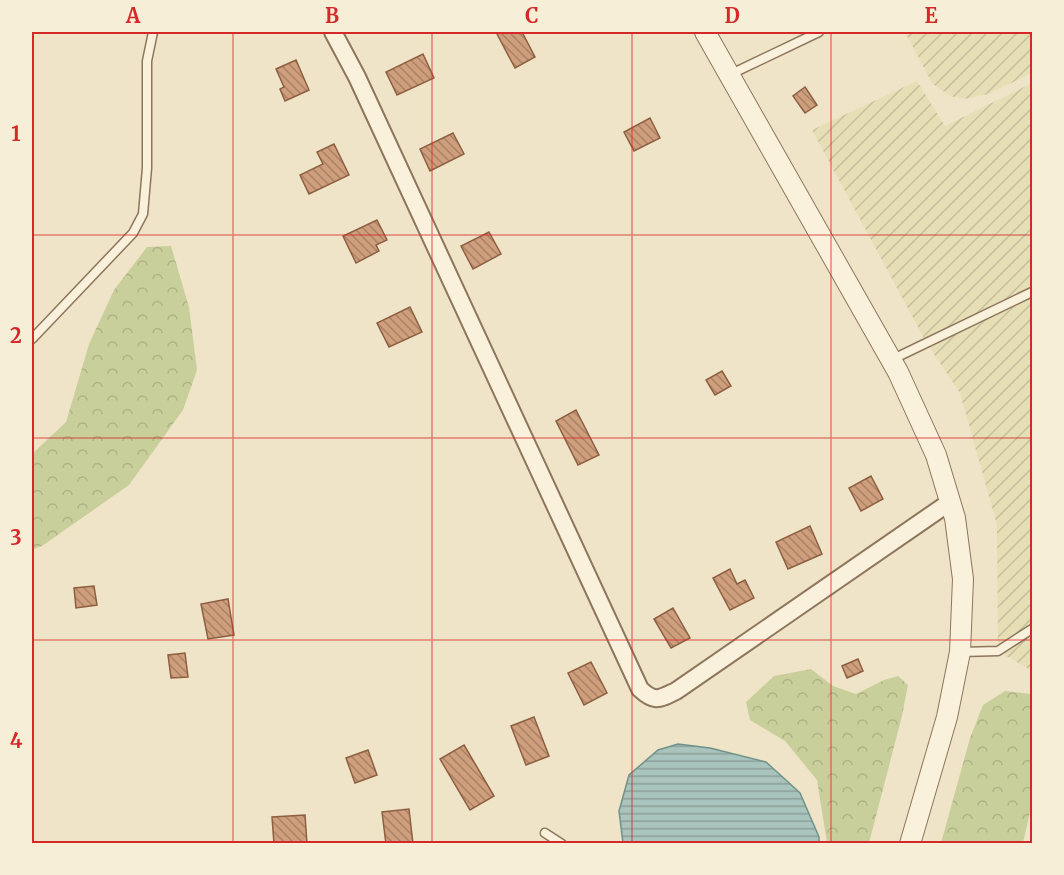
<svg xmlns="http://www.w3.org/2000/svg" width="1064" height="875" font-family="Merriweather,serif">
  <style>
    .farmland { fill: url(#farmland-furrows) }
    .forest { fill: url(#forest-crowns) }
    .water { fill: url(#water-rules); stroke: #6f938a; stroke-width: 1.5 }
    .building { fill: url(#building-back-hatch); stroke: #8d5f41; stroke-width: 1.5 }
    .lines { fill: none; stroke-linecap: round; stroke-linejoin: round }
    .service-casing { stroke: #8d765c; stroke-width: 11 }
    .minor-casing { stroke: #8d765c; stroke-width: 20 }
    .tertiary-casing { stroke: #8d765c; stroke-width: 22 }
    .service { stroke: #faf1dc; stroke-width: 8 }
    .minor { stroke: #faf1dc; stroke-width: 16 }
    .tertiary { stroke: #faf1dc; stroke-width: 20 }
    .grid { fill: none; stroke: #d62828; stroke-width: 1.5; stroke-opacity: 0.55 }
    .neatline { fill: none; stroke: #d62828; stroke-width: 2 }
    .grid-label { font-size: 20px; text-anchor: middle; font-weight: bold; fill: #d62828 }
  </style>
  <defs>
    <pattern id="farmland-furrows" width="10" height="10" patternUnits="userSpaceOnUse" patternTransform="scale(1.5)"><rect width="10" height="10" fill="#e6deb5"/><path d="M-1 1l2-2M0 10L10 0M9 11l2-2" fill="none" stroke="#c6bf9b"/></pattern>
    <pattern id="forest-crowns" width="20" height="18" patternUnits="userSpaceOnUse" patternTransform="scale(1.5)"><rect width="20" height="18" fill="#c9cf9b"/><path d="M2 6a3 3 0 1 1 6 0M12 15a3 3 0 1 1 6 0" fill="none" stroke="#aeb285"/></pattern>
    <pattern id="water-rules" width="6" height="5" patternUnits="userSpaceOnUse" patternTransform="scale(1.5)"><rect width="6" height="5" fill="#a9c4bc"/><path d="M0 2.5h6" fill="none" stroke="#8ba098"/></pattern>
    <pattern id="building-back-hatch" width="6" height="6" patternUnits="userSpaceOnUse" patternTransform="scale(1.5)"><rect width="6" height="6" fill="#cf9f7d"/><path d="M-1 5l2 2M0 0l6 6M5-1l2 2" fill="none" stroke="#a98266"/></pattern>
  </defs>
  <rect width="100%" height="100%" fill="#f0e4c8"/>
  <!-- farmland -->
  <g class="farmland">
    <path d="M905 32H1032V73L988 94 965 99 950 96 932 83Z"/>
    <path d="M917 81 945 126 1032 83V671L998 651 997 525 960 393 926 342 812 130Z"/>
  </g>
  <!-- forest -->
  <g class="forest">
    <path d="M171 246 189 307 197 370 183 410 129 485 42 546 32 550V454L66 422 89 344 114 290 147 247Z"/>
    <path d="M811 669 833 686 856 694 884 680 898 676 908 685 902 716 869 843H827L817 780 785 741 750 720 746 702 774 676Z"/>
    <path d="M1005 691 1032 694V803L1023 843H941L970 738 983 705Z"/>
  </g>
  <!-- water -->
  <path class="water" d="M678 744 710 748 766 762 800 793 819 837V843H623L619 811 629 775 658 750Z"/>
  <!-- building -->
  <g class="building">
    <path d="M496 32H522L535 57 515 68Z"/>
    <path d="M423 54 434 78 397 95 386 72Z"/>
    <path d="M296 60 309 90 285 101 280 89 284 87 276 69Z"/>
    <path d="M805 87 817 105 805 113 793 96Z"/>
    <path d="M650 118 660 138 634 151 624 132Z"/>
    <path d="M453 133 464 154 430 171 420 149Z"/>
    <path d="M334 144 349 175 309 194 300 175 323 164 317 152Z"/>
    <path d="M377 220 387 240 376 245 379 251 356 263 343 236Z"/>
    <path d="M489 232 501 254 473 269 461 246Z"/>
    <path d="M410 307 422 332 389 347 377 323Z"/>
    <path d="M722 371 731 386 715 395 706 380Z"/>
    <path d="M576 410 599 455 578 465 556 421Z"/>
    <path d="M871 476 883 499 861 511 849 488Z"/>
    <path d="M810 526 822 554 788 569 776 542Z"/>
    <path d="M730 569 737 584 745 580 754 598 730 610 713 578Z"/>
    <path d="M94 586 97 605 76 608 74 588Z"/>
    <path d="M228 599 234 635 208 639 201 604Z"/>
    <path d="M673 608 690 638 671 648 654 619Z"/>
    <path d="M185 653 188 677 171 678 168 655Z"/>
    <path d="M858 659 863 671 847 678 842 666Z"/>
    <path d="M591 662 607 693 584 705 568 673Z"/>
    <path d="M534 717 549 756 526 765 511 726Z"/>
    <path d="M464 745 494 796 470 810 440 759Z"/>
    <path d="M368 750 377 775 355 783 346 758Z"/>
    <path d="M409 809 413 844H386L382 812Z"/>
    <path d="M305 815 307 844H274L272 817Z"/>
  </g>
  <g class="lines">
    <defs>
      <g id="service">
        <path d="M729 75 819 32"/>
        <path d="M32 339 133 233 143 214 147 168V61L153 32"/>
        <path d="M891 360 1032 292"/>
        <path d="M961 652 998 651 1032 629"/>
        <path d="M545 833 562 844"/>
      </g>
      <path id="minor" d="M333 32 357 77 640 689C655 703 659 699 676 691L950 502"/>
      <path id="tertiary" d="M705 32 898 372 936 455 955 518 963 579 960 652 947 717 910 844"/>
    </defs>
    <!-- service casing -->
    <use href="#service" class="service-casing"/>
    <!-- minor casing -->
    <use href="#minor" class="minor-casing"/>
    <!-- tertiary casing -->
    <use href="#tertiary" class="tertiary-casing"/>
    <!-- service -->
    <use href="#service" class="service"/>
    <!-- minor -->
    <use href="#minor" class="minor"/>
    <!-- tertiary -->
    <use href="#tertiary" class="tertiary"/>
  </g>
  <!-- grid -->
  <path class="grid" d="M233 32V844M432 32V844M632 32V844M831 32V844M32 235H1032M32 438H1032M32 640H1032"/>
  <!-- border -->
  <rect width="1064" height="875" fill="none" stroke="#f7eed8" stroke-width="66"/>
  <rect x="33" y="33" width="998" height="809" class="neatline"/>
  <g class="grid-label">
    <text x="133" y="23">A</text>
    <text x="332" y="23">B</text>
    <text x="532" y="23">C</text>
    <text x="732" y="23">D</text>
    <text x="931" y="23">E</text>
    <text x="16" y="141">1</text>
    <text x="16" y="343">2</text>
    <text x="16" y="545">3</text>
    <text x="16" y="748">4</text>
  </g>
</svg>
